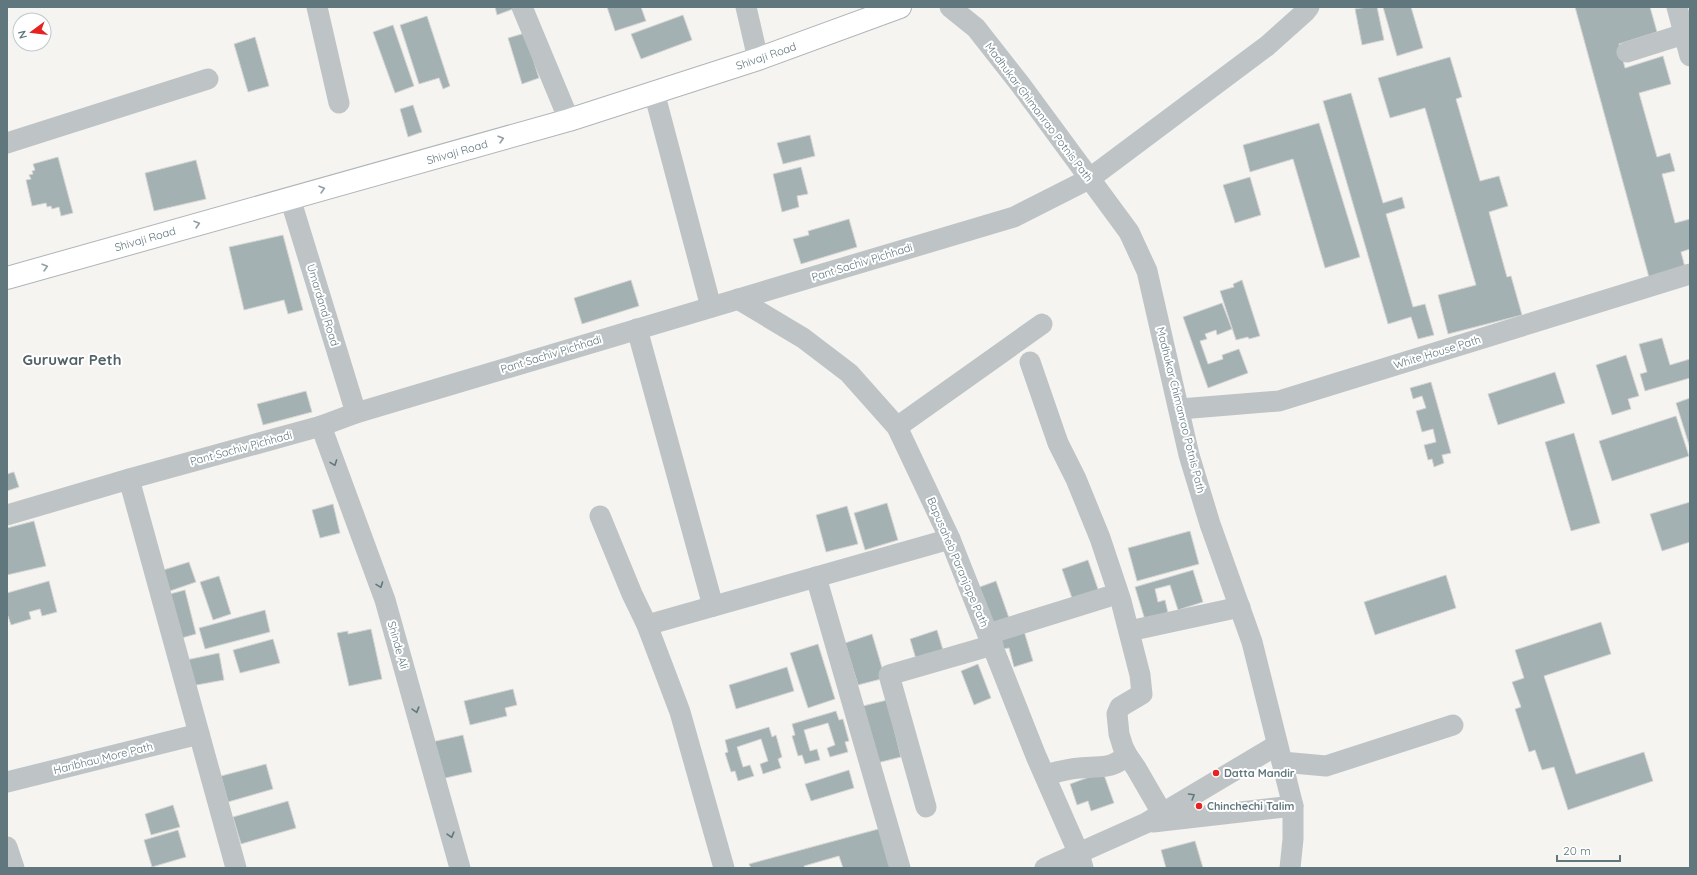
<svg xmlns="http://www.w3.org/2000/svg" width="1697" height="875" font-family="Quicksand,sans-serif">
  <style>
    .building { fill: #a4b1b3; stroke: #d6d6d4 }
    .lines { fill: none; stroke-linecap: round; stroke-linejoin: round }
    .highway-casing { stroke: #afb5b7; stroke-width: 24 }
    .minor { stroke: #bec4c6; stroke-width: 21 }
    .highway { stroke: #fff; stroke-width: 22 }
    .oneway { stroke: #90a0a4 }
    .oneway2 { stroke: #60777d }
    .poi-dot { fill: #e52321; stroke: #fff; stroke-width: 1.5 }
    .labels { text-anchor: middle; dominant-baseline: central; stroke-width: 4; stroke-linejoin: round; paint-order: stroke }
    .street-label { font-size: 11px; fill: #60777d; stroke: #fff }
    .poi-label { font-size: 11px; font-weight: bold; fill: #60777d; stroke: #fff; text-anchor: start }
    .district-label { font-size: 15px; font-weight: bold; fill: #526368; stroke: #fff }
  </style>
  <rect width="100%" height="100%" fill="#f5f4f1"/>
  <!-- building -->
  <g class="building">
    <path d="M495 7H512L513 9 497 15Z"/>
    <path d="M607 7H641L646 21 615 31Z"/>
    <path d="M1367 7H1377L1384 40 1362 45 1355 9Z"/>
    <path d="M1383 7H1411L1423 48 1397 56Z"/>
    <path d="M1575 7H1650L1657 32 1619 44 1625 68 1663 56 1671 84 1639 93 1657 157 1670 153 1675 171 1662 174 1675 223 1690 219V249L1681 252 1686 271 1650 281Z"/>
    <path d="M683 15 692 40 641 59 631 34Z"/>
    <path d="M427 16 450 86 443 89 439 78 419 84 400 25Z"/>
    <path d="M393 25 414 86 395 93 373 32Z"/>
    <path d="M525 33 539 78 522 84 508 38Z"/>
    <path d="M255 37 269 86 248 92 234 44Z"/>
    <path d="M1450 57 1462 97 1456 99 1480 181 1499 176 1508 206 1489 212 1507 277 1511 276 1522 315 1448 334 1438 295 1476 285 1425 108 1390 118 1378 78Z"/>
    <path d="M1351 93 1383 203 1402 197 1405 208 1386 214 1413 307 1425 304 1434 335 1418 339 1411 317 1388 324 1323 101Z"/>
    <path d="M413 105 422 132 408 137 400 109Z"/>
    <path d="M1319 123 1360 257 1325 268 1293 159 1250 172 1243 145Z"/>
    <path d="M810 135 815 156 783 164 777 143Z"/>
    <path d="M58 157 73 213 61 216 59 207 52 209 51 206 47 207 46 203 32 206 26 180 31 179 29 175 33 174 32 171 35 170 33 164Z"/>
    <path d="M196 160 206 199 154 211 145 173Z"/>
    <path d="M801 167 808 194 797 196 799 207 782 212 773 174Z"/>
    <path d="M1250 177 1261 215 1235 223 1223 185Z"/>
    <path d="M849 219 857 247 801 264 793 239 809 235 808 231Z"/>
    <path d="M283 235 303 310 288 314 284 300 244 310 229 247Z"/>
    <path d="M631 280 639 306 582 324 574 298Z"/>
    <path d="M1242 280 1260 336 1249 339 1248 337 1236 340 1220 291 1234 287 1233 284Z"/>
    <path d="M1222 303 1232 329 1217 335 1216 330 1205 334 1207 339 1200 341 1208 364 1223 359 1222 355 1239 349 1248 373 1208 388 1183 317Z"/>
    <path d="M1662 338 1670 365 1690 359V378L1645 391 1640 374 1647 372 1639 344Z"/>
    <path d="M1626 355 1639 396 1628 399 1631 409 1612 415 1596 365Z"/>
    <path d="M1555 372 1565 403 1498 425 1488 394Z"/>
    <path d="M1431 382 1451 453 1442 455 1444 463 1434 467 1432 459 1428 460 1424 445 1436 442 1433 429 1422 432 1416 411 1426 408 1422 396 1413 399 1410 388Z"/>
    <path d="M306 391 312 412 263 425 257 404Z"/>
    <path d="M1690 398V448L1676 403Z"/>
    <path d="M1676 416 1689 456 1612 481 1599 441Z"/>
    <path d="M1574 433 1600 523 1571 531 1545 442Z"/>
    <path d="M14 472 19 487 7 491V474Z"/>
    <path d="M1690 502V542L1662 551 1650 514Z"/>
    <path d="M887 503 898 540 865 550 854 513Z"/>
    <path d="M333 504 340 533 320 538 312 510Z"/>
    <path d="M847 506 858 544 826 552 816 515Z"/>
    <path d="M34 521 46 566 7 575V528Z"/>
    <path d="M1190 531 1199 564 1137 581 1128 548Z"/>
    <path d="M1088 560 1099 592 1073 601 1062 569Z"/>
    <path d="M189 562 196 582 164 593 157 572Z"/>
    <path d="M1193 570 1203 602 1178 610 1170 585 1155 589 1158 602 1165 600 1168 613 1145 620 1135 587Z"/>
    <path d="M1446 575 1456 608 1375 635 1364 602Z"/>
    <path d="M219 576 231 614 213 620 200 582Z"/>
    <path d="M49 581 57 612 42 616 40 609 29 612 31 619 11 625 8 616H7V593Z"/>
    <path d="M996 581 1009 618 990 625 977 588Z"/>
    <path d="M185 590 196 634 178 639 166 595Z"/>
    <path d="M265 610 270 632 205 649 199 628Z"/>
    <path d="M1601 622 1611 654 1544 676 1576 774 1644 752 1653 781 1568 810 1554 767 1542 770 1535 750 1529 752 1515 709 1521 707 1512 682 1524 678 1515 650Z"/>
    <path d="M371 629 382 679 349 686 337 633 348 631V634Z"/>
    <path d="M937 630 943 650 916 659 910 639Z"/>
    <path d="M1024 631 1033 661 1014 667 1009 648 1003 649 999 638Z"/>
    <path d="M872 634 885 678 858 685 845 643Z"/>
    <path d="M273 639 280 663 240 673 233 650Z"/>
    <path d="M818 644 835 699 808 708 790 653Z"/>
    <path d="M219 653 224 680 191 686 186 660Z"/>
    <path d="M978 664 991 698 974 705 961 671Z"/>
    <path d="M787 667 794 691 736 709 729 685Z"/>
    <path d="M513 689 517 705 505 708 507 716 470 725 464 701Z"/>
    <path d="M887 700 901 757 877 763 863 706Z"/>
    <path d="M836 711 839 720 843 719 849 741 845 742 848 752 830 757 827 748 835 745 828 723 804 730 810 751 817 749 820 760 805 764 802 755 798 756 792 736 795 735 792 724Z"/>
    <path d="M769 727 772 737 776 735 782 757 778 759 781 768 763 774 760 764 768 761 761 739 737 747 743 767 750 765 754 776 738 781 735 771 731 772 725 753 728 752 725 740Z"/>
    <path d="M463 735 472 772 441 779 432 742Z"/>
    <path d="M266 764 273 789 228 802 221 776Z"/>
    <path d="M849 770 854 788 811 801 805 784Z"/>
    <path d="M1103 772 1114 803 1091 811 1088 801 1077 805 1070 784Z"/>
    <path d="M288 801 296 828 241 844 233 817Z"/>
    <path d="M173 805 180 827 151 835 145 814Z"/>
    <path d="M882 828 893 868H843L839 856 804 866 805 868H751L749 864Z"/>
    <path d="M178 830 186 857 152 867 144 840Z"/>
    <path d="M1195 841 1203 868H1166L1161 850Z"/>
  </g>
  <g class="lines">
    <defs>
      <path id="highway" d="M7 278 569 120 758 59 900 7"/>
    </defs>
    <!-- highway casing -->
    <use href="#highway" class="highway-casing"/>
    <!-- minor -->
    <g class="minor">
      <path d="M317 7 339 103"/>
      <path d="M522 7 569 120"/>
      <path d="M746 7 758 59"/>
      <path d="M950 7 976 28 1020 84 1129 232 1147 271 1189 455 1210 524 1252 642 1293 806V839L1290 868"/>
      <path d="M1677 7 1690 56"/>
      <path d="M1627 52 1684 34"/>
      <path d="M654 92 711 307"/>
      <path d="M7 143 208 79"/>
      <path d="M290 198 356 413"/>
      <path d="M738 299 803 338 849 373 897 427 950 539 1036 756 1079 854 1083 868"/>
      <path d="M637 329 713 606"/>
      <path d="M1030 362 1058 443 1076 479 1100 538 1121 601 1140 675 1142 694 1120 707 1117 714 1119 734 1123 747 1127 755 1136 768 1162 813"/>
      <path d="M1180 409 1279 401 1690 274"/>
      <path d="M321 426 385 600 460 868"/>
      <path d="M897 427 1042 324"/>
      <path d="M129 479 236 868"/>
      <path d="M7 515 129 479 321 426 356 413 1014 217 1089 179 1267 46 1305 12 1309 7"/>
      <path d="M600 516 632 594 647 625 680 712 724 868"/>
      <path d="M816 577 900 868"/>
      <path d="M647 625 950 539"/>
      <path d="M1129 631 1240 607"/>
      <path d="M988 634 1107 597"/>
      <path d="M1282 762 1326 766 1453 725"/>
      <path d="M1045 775C1056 772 1068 769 1079 768 1100 765 1110 771 1127 755"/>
      <path d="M7 782 199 734"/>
      <path d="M926 807 889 675 993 645"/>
      <path d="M1153 822 1293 806"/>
      <path d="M7 847 14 868"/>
      <path d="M1045 868 1146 823 1277 745"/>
    </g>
    <!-- highway -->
    <use href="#highway" class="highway"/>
  </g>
  <!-- one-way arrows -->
  <defs><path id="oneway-chevron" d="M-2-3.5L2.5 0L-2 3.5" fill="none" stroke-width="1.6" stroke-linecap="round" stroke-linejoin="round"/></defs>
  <g class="oneway">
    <use href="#oneway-chevron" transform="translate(501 139) rotate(-16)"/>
    <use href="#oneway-chevron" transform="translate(322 189) rotate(-16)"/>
    <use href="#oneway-chevron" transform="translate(197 224) rotate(-16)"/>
    <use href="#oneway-chevron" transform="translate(45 267) rotate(-16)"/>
  </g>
  <g class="oneway2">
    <use href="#oneway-chevron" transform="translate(334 463) rotate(70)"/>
    <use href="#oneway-chevron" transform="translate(380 585) rotate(70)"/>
    <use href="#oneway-chevron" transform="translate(416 710) rotate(74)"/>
    <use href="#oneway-chevron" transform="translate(1192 796) rotate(-31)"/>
    <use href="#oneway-chevron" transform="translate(451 835) rotate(74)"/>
  </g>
  <!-- markers -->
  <g class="poi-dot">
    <circle cx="1216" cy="773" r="4"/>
    <circle cx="1199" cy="806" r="4"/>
  </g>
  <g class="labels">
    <!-- street labels -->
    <g class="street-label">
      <text transform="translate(766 56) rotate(-19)">Shivaji Road</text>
      <text transform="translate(1039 112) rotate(53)">Madhukar Chimanrao Potnis Path</text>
      <text transform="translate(457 152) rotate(-16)">Shivaji Road</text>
      <text transform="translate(145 239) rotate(-16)">Shivaji Road</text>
      <text transform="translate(862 262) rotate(-17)">Pant Sachiv Pichhadi</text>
      <text transform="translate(323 305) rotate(73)">Umardand Road</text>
      <text transform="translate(1437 352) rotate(-17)">White House Path</text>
      <text transform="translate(551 354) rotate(-17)">Pant Sachiv Pichhadi</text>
      <text transform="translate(1181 410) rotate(76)">Madhukar Chimanrao Potnis Path</text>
      <text transform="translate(241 448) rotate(-15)">Pant Sachiv Pichhadi</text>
      <text transform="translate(958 562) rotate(67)">Bapusaheb Paranjape Path</text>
      <text transform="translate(398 645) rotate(74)">Shinde Ali</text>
      <text transform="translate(103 758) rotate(-14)">Haribhau More Path</text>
    </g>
    <!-- poi labels -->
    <g class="poi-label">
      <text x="1224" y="773">Datta Mandir</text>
      <text x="1207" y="806">Chinchechi Talim</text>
    </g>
    <!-- district labels -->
    <g class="district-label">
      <text x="72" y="359">Guruwar Peth</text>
    </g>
  </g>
  <!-- border -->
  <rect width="1697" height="875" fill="none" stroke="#60777d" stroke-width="16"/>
  <!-- north arrow -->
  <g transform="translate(32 32) rotate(255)"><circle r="19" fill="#ffffff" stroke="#bfc9cb"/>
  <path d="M0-3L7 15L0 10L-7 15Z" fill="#e52321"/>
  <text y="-6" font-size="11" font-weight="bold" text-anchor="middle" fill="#60777d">N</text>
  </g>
  <!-- scale -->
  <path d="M1557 855v6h63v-6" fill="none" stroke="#60777d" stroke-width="2"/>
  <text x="1563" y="855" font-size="12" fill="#60777d" stroke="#ffffff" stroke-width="3" paint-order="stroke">20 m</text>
</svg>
